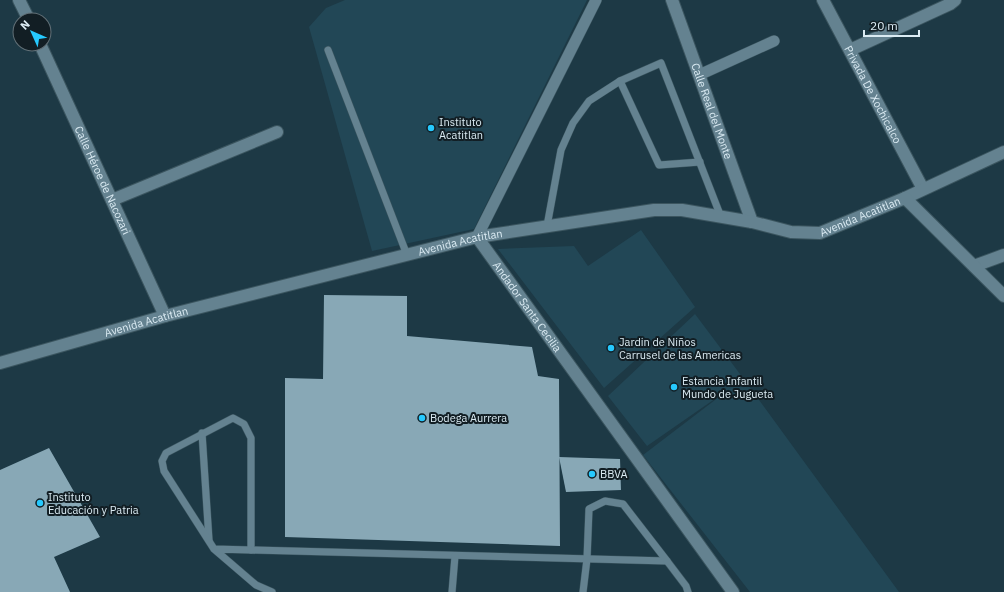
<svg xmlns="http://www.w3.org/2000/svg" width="1004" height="592" font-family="'IBM Plex Sans',sans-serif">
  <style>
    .built { fill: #224756 }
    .building { fill: #88a8b6 }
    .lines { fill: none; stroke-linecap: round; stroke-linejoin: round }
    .service-casing { stroke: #3b555f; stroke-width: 8 }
    .pedestrian-casing { stroke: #3b555f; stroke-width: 12 }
    .minor-casing { stroke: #3b555f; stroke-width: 14 }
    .tertiary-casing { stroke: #3b555f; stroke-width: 14 }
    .service { stroke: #648290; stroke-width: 7 }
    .pedestrian { stroke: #648290; stroke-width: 11 }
    .minor { stroke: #648290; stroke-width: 12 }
    .tertiary { stroke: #648290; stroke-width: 12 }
    .poi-dot { fill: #26c9fe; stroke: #121e24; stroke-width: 1.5 }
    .labels { text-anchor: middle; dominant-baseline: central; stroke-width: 4; stroke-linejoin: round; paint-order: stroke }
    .street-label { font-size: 11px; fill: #dbebf3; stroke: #121e24 }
    .poi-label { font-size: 11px; fill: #dbebf3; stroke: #121e24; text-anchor: start }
  </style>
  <rect width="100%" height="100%" fill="#1d3945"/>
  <!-- built -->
  <g class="built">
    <path d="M345 0H587L474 229 372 251 309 27 326 8Z"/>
    <path d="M641 230 695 307 604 388 498 249 574 246 588 266Z"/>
    <path d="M695 314 743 378 899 592H750L643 455 732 387 647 446 608 396Z"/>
  </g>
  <!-- building -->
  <g class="building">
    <path d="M324 295 407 296V336L532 347 538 376 559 379 560 546 285 537V378L323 379Z"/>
    <path d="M49 448 100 537 54 557 70 592H0V470Z"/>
    <path d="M559 457 620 459 621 490 566 492Z"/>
  </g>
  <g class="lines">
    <defs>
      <g id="service">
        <path d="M328 50 407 255"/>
        <path d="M620 81 659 165 700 162"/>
        <path d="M547 226 561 150 573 123 589 101 620 81 661 63 721 217"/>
        <path d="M202 433 209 540"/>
        <path d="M214 549 251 550V438L244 424 233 418 166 453 162 461 164 471 214 549 256 585 272 592"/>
        <path d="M251 550 667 561 686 586 688 592"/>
        <path d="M452 592 455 556"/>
        <path d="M583 592 587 559 589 509 605 501 623 504 667 561"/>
      </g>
      <g id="pedestrian">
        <path d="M699 75 774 41"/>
        <path d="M477 237 596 0"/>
      </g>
      <g id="minor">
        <path d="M19 0 29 20"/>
        <path id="s1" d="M823 0 923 189"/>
        <path id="s2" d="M40 44 165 316"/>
        <path d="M850 50 950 4 955 0"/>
        <path d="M905 198 1004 152"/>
        <path d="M112 200 277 132"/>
        <path id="s3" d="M477 237 733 592"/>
        <path d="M974 266 1004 255"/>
      </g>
      <g id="tertiary">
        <path id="s4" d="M672 0 752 222"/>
        <path id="s5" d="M0 363 165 316 477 237 654 210H682L752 222 791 232 820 233 905 198 1004 296"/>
      </g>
    </defs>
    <!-- service casing -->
    <use href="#service" class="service-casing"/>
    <!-- pedestrian casing -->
    <use href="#pedestrian" class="pedestrian-casing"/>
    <!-- minor casing -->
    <use href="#minor" class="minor-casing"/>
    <!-- tertiary casing -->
    <use href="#tertiary" class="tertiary-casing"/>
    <!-- service -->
    <use href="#service" class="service"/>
    <!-- pedestrian -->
    <use href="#pedestrian" class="pedestrian"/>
    <!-- minor -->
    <use href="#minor" class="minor"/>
    <!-- tertiary -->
    <use href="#tertiary" class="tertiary"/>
  </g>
  <!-- markers -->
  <g class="poi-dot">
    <circle cx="431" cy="128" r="4"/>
    <circle cx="611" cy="348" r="4"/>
    <circle cx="674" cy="387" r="4"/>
    <circle cx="422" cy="418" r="4"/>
    <circle cx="592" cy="474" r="4"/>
    <circle cx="40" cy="503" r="4"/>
  </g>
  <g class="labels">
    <!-- street labels -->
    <g class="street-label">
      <text stroke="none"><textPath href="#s1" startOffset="107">Privada De Xochicalco</textPath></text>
      <text stroke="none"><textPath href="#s4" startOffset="118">Calle Real del Monte</textPath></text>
      <text stroke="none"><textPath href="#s2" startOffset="150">Calle Héroe de Nacozari</textPath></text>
      <text stroke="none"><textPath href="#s5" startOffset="884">Avenida Acatitlan</textPath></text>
      <text stroke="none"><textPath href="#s5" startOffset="476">Avenida Acatitlan</textPath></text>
      <text stroke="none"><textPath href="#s3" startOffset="86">Andador Santa Cecilia</textPath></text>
      <text stroke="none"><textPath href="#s5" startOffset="152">Avenida Acatitlan</textPath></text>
    </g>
    <!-- poi labels -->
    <g class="poi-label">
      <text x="439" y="122">Instituto<tspan x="439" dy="13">Acatitlan</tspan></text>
      <text x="619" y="342">Jardin de Niños<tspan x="619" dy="13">Carrusel de las Americas</tspan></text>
      <text x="682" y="381">Estancia Infantil<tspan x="682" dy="13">Mundo de Jugueta</tspan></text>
      <text x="430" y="418">Bodega Aurrera</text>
      <text x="600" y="474">BBVA</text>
      <text x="48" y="497">Instituto<tspan x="48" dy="13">Educación y Patria</tspan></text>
    </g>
  </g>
  <!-- north arrow -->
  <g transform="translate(32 32) rotate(315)"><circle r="19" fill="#121e24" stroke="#627077"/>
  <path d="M0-3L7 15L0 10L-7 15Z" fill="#26c9fe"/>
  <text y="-6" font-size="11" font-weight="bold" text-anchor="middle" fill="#dbebf3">N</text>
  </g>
  <!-- scale -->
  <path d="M864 30v6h55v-6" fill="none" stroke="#dbebf3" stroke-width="2"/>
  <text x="870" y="30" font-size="12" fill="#dbebf3" stroke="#121e24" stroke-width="3" paint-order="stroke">20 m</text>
</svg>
